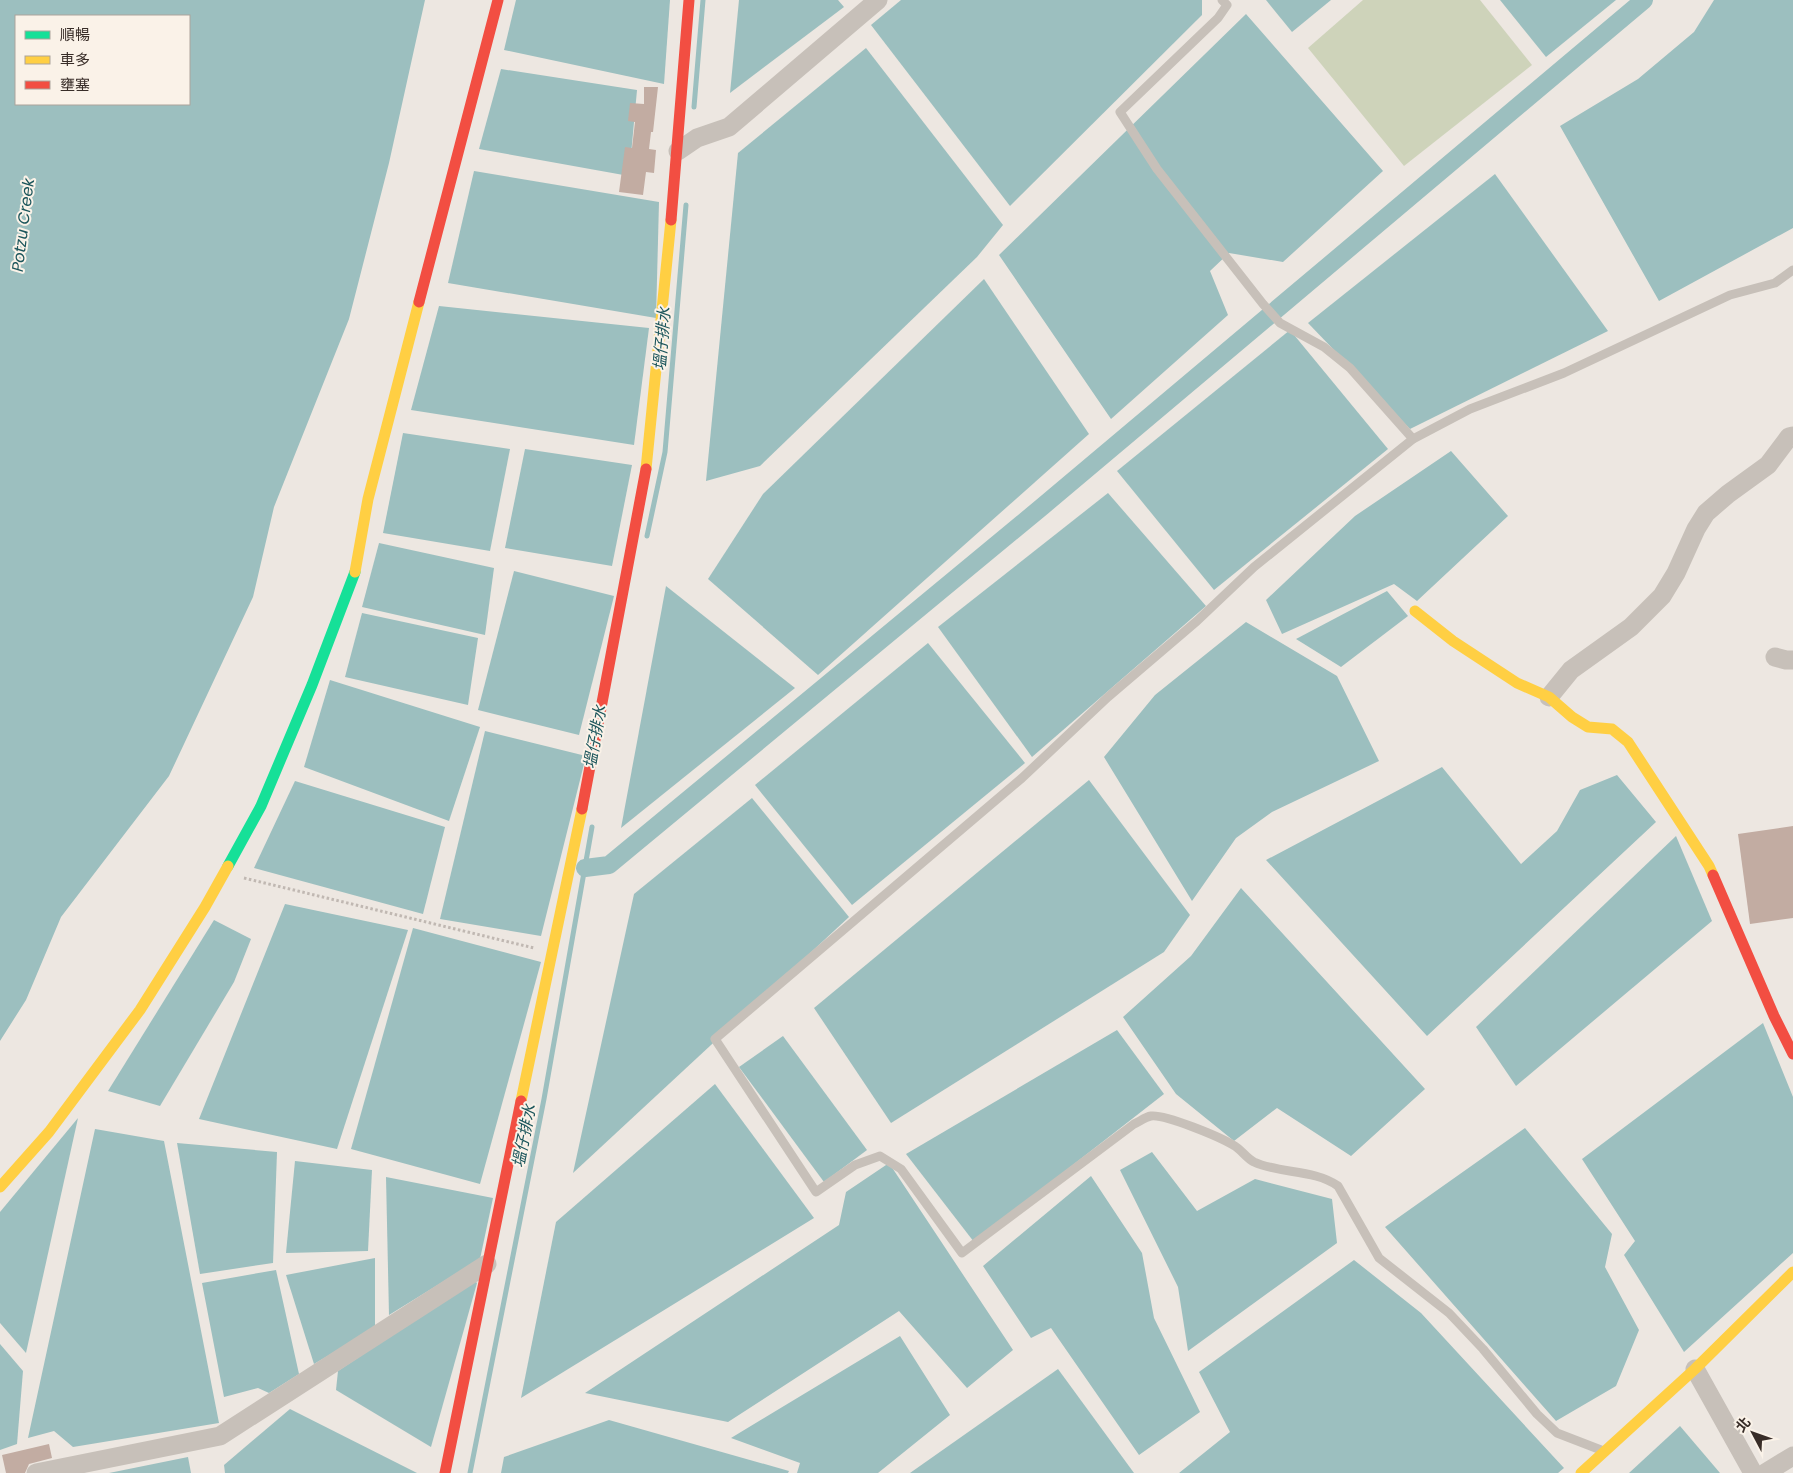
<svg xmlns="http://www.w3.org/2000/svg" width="1793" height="1473" font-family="Poppins,'Noto Sans TC',sans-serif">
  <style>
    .green { fill: #ced3ba }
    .water { fill: #9cbfbf; fill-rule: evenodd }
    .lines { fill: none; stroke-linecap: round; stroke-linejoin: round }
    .stream { stroke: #9cbfbf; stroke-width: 5 }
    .canal { stroke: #9cbfbf; stroke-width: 18 }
    .building { fill: #c2aca2 }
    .path { stroke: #c0b8b2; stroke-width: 3; stroke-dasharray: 2.5 2.5; stroke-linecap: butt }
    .lane { stroke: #c7c0b9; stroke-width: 9 }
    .street { stroke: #c7c0b9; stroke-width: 19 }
    .fast { stroke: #16e098; stroke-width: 11 }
    .slow { stroke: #ffcf43; stroke-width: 11 }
    .jam { stroke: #f24e42; stroke-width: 11 }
    .labels { text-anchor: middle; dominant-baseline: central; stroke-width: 4; stroke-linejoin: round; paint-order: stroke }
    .water-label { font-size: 16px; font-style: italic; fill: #1b555b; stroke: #faf2e8 }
  </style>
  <rect width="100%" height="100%" fill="#ede7e1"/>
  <!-- green -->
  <path class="green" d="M1363 0H1480L1532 65 1404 166 1308 48Z"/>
  <!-- water -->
  <g class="water">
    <path d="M0 0H425L389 163 349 319 274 507 253 597 169 776 61 917 26 1000 0 1041ZM16 16H189V104H16Z"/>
    <path d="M516 0H670L664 84 504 50Z"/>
    <path d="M739 0H838L844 7 730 93Z"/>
    <path d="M901 0H1202V15L1010 206 871 25Z"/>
    <path d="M1266 0H1331L1292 32Z"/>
    <path d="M1500 0H1616L1546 57Z"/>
    <path d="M1714 0H1793V228L1659 301 1560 126 1638 79 1694 32Z"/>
    <path d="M1246 14 1383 171 1283 262 1229 253 1210 271 1228 315 1111 419 999 255Z"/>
    <path d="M866 48 1003 225 977 257 760 466 706 481 738 153Z"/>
    <path d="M501 69 637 90 629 176 479 149Z"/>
    <path d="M474 171 659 202 656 318 448 283Z"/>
    <path d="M1495 174 1608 331 1410 429 1308 323Z"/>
    <path d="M984 279 1089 434 818 675 708 579 763 494Z"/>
    <path d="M439 306 649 328 634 445 411 410Z"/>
    <path d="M1290 330 1388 449 1214 590 1117 471Z"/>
    <path d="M403 433 510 449 490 551 383 533Z"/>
    <path d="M525 449 632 465 612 566 505 548Z"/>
    <path d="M1451 451 1508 516 1417 601 1394 584 1282 634 1266 600 1355 516Z"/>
    <path d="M1108 493 1206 606 1032 757 938 627Z"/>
    <path d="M379 543 494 568 485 635 362 607Z"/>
    <path d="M514 571 614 596 579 735 478 710Z"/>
    <path d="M666 586 795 688 621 828Z"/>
    <path d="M1387 591 1408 616 1341 667 1296 639Z"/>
    <path d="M362 613 478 638 468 705 345 677Z"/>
    <path d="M1246 622 1337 676 1379 761 1272 812 1236 838 1192 901 1104 757 1155 695Z"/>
    <path d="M928 643 1025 763 852 905 755 785Z"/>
    <path d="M330 680 480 727 449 821 304 767Z"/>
    <path d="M485 731 586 756 541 936 440 919Z"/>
    <path d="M1442 767 1521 864 1557 831 1580 790 1617 775 1656 822 1427 1036 1266 860Z"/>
    <path d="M1089 780 1190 915 1164 952 891 1123 814 1008Z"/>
    <path d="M295 781 445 827 423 914 254 868Z"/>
    <path d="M752 798 849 917 573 1173 634 894Z"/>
    <path d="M1676 836 1712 921 1516 1086 1476 1027Z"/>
    <path d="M1241 888 1425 1089 1351 1156 1277 1108 1234 1141 1176 1094 1123 1017 1191 956Z"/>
    <path d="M285 904 408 930 337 1149 199 1119Z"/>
    <path d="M214 920 251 939 234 982 160 1106 108 1091Z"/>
    <path d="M413 928 541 962 480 1184 351 1149Z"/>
    <path d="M1763 1023 1793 1097V1253L1684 1352 1624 1255 1635 1241 1582 1159Z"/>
    <path d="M1117 1030 1164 1094 974 1242 906 1154Z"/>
    <path d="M783 1036 867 1150 824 1182 739 1067Z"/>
    <path d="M715 1084 814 1218 521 1398 556 1222Z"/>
    <path d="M78 1118 26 1353 0 1323V1212Z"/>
    <path d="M1525 1128 1612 1234 1605 1267 1639 1330 1616 1386 1556 1421 1385 1227Z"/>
    <path d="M95 1129 164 1141 219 1423 73 1447 54 1431 28 1438Z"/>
    <path d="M177 1143 277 1152 273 1263 200 1274Z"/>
    <path d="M1152 1152 1197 1211 1255 1179 1332 1199 1337 1243 1188 1351 1178 1287 1120 1170Z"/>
    <path d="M295 1161 372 1170 368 1251 286 1253Z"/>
    <path d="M889 1163 1013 1350 967 1388 899 1311 728 1422 585 1393 839 1225 846 1192Z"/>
    <path d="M1091 1176 1142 1253 1154 1318 1200 1412 1139 1455 1051 1328 1031 1338 983 1266Z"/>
    <path d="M386 1177 493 1198 480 1259 389 1315Z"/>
    <path d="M375 1258V1328L314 1364 286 1275Z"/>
    <path d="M1354 1260 1421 1313 1564 1468 1558 1473H1179L1230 1432 1199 1372Z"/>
    <path d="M276 1270 299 1374 269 1393 258 1388 224 1397 202 1283Z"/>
    <path d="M474 1280 477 1283 431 1447 336 1390 338 1371Z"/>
    <path d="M900 1336 950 1415 878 1473H797L800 1463 731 1438Z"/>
    <path d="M0 1344 23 1371 17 1444 0 1450Z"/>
    <path d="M1058 1369 1134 1473H910Z"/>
    <path d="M290 1409 417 1473H225L224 1465Z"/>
    <path d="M609 1420 789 1471 788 1473H501L504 1457Z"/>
    <path d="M1680 1426 1720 1473H1629Z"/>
    <path d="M188 1457 191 1473H109Z"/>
  </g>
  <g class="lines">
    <!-- stream -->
    <g class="stream">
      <path d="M694 107 703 0"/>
      <path d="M647 536 665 452 686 205"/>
      <path d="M470 1473 544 1099 592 827"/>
    </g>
    <!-- canal -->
    <path class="canal" d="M585 868 609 865 1043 506 1644 0"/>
  </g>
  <!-- building -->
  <g class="building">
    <path d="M644 87H658L653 132H651L649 149 656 150 654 173 646 172 643 195 619 192 625 147 632 148 635 122 628 121 630 103 644 104Z"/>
    <path d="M1793 826V918L1750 924 1738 834Z"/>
    <path d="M49 1444 52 1458 29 1464 25 1473H6L2 1455Z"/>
  </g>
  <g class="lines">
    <!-- path -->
    <path class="path" d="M244 878 534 948"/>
    <!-- lane -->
    <g class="lane">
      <path d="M1222 0 1227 5 1218 18 1120 112 1157 169 1263 304 1280 323 1324 347 1350 368 1413 439"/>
      <path d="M1601 1450 1557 1433 1537 1414 1483 1349 1449 1313 1379 1258 1338 1186C1314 1169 1280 1174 1254 1162 1246 1158 1241 1149 1233 1145 1220 1137 1165 1114 1151 1116 1145 1117 1139 1122 1134 1124L962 1253 901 1169 880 1156 855 1165 816 1192 715 1039 1022 778 1108 697 1197 621 1254 567 1413 439 1470 409 1564 373 1730 295 1775 283 1793 270"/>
    </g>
    <!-- street -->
    <g class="street">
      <path d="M678 151 697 138 729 127 878 0"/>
      <path d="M1775 657 1786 660H1793"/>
      <path d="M1549 697 1571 670 1631 627 1662 596 1676 573 1696 529 1706 513 1728 494 1768 465 1789 437 1793 436"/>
      <path d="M1695 1369 1753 1473"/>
      <path d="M36 1473 220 1436 487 1264"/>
      <path d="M1765 1473 1793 1456"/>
    </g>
    <!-- fast -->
    <path class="fast" d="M228 866 261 806 312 685 355 572"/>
    <!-- slow -->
    <g class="slow">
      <path d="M646 469 671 220"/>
      <path d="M355 572 368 499 419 302"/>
      <path d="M1415 611 1453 641 1517 683 1549 697 1572 717 1588 727 1612 729 1628 742 1709 866 1713 875"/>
      <path d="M521 1101 582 809"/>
      <path d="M0 1187 49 1132 140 1010 205 907 228 866"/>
      <path d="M1581 1473 1695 1369 1793 1272"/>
    </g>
    <!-- jam -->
    <g class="jam">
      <path d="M671 220 689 0"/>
      <path d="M419 302 498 0"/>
      <path d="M582 809 646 469"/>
      <path d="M1713 875 1774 1016 1793 1054"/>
      <path d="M445 1473 521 1101"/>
    </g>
  </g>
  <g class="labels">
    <!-- water labels -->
    <g class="water-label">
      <text transform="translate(23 225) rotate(-83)">Potzu Creek</text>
      <text transform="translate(662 339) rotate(-85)">塭仔排水</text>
      <text transform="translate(595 737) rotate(-80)">塭仔排水</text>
      <text transform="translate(524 1136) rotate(-79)">塭仔排水</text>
    </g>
  </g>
  <!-- legend -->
  <rect x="15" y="15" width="175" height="90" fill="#faf2e8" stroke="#aca39b"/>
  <rect x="25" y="31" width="25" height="8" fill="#16e098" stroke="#aca39b"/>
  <text x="60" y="40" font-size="15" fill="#382d28">順暢</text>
  <rect x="25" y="56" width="25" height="8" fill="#ffcf43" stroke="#aca39b"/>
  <text x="60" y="65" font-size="15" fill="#382d28">車多</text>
  <rect x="25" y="81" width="25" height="8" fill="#f24e42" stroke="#aca39b"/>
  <text x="60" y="90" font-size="15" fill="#382d28">壅塞</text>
  <!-- north arrow -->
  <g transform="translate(1753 1433) rotate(311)" stroke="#faf2e8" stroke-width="4" paint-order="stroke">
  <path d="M0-4L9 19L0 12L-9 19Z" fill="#382d28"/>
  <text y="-8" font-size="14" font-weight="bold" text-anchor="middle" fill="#382d28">北</text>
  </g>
</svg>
